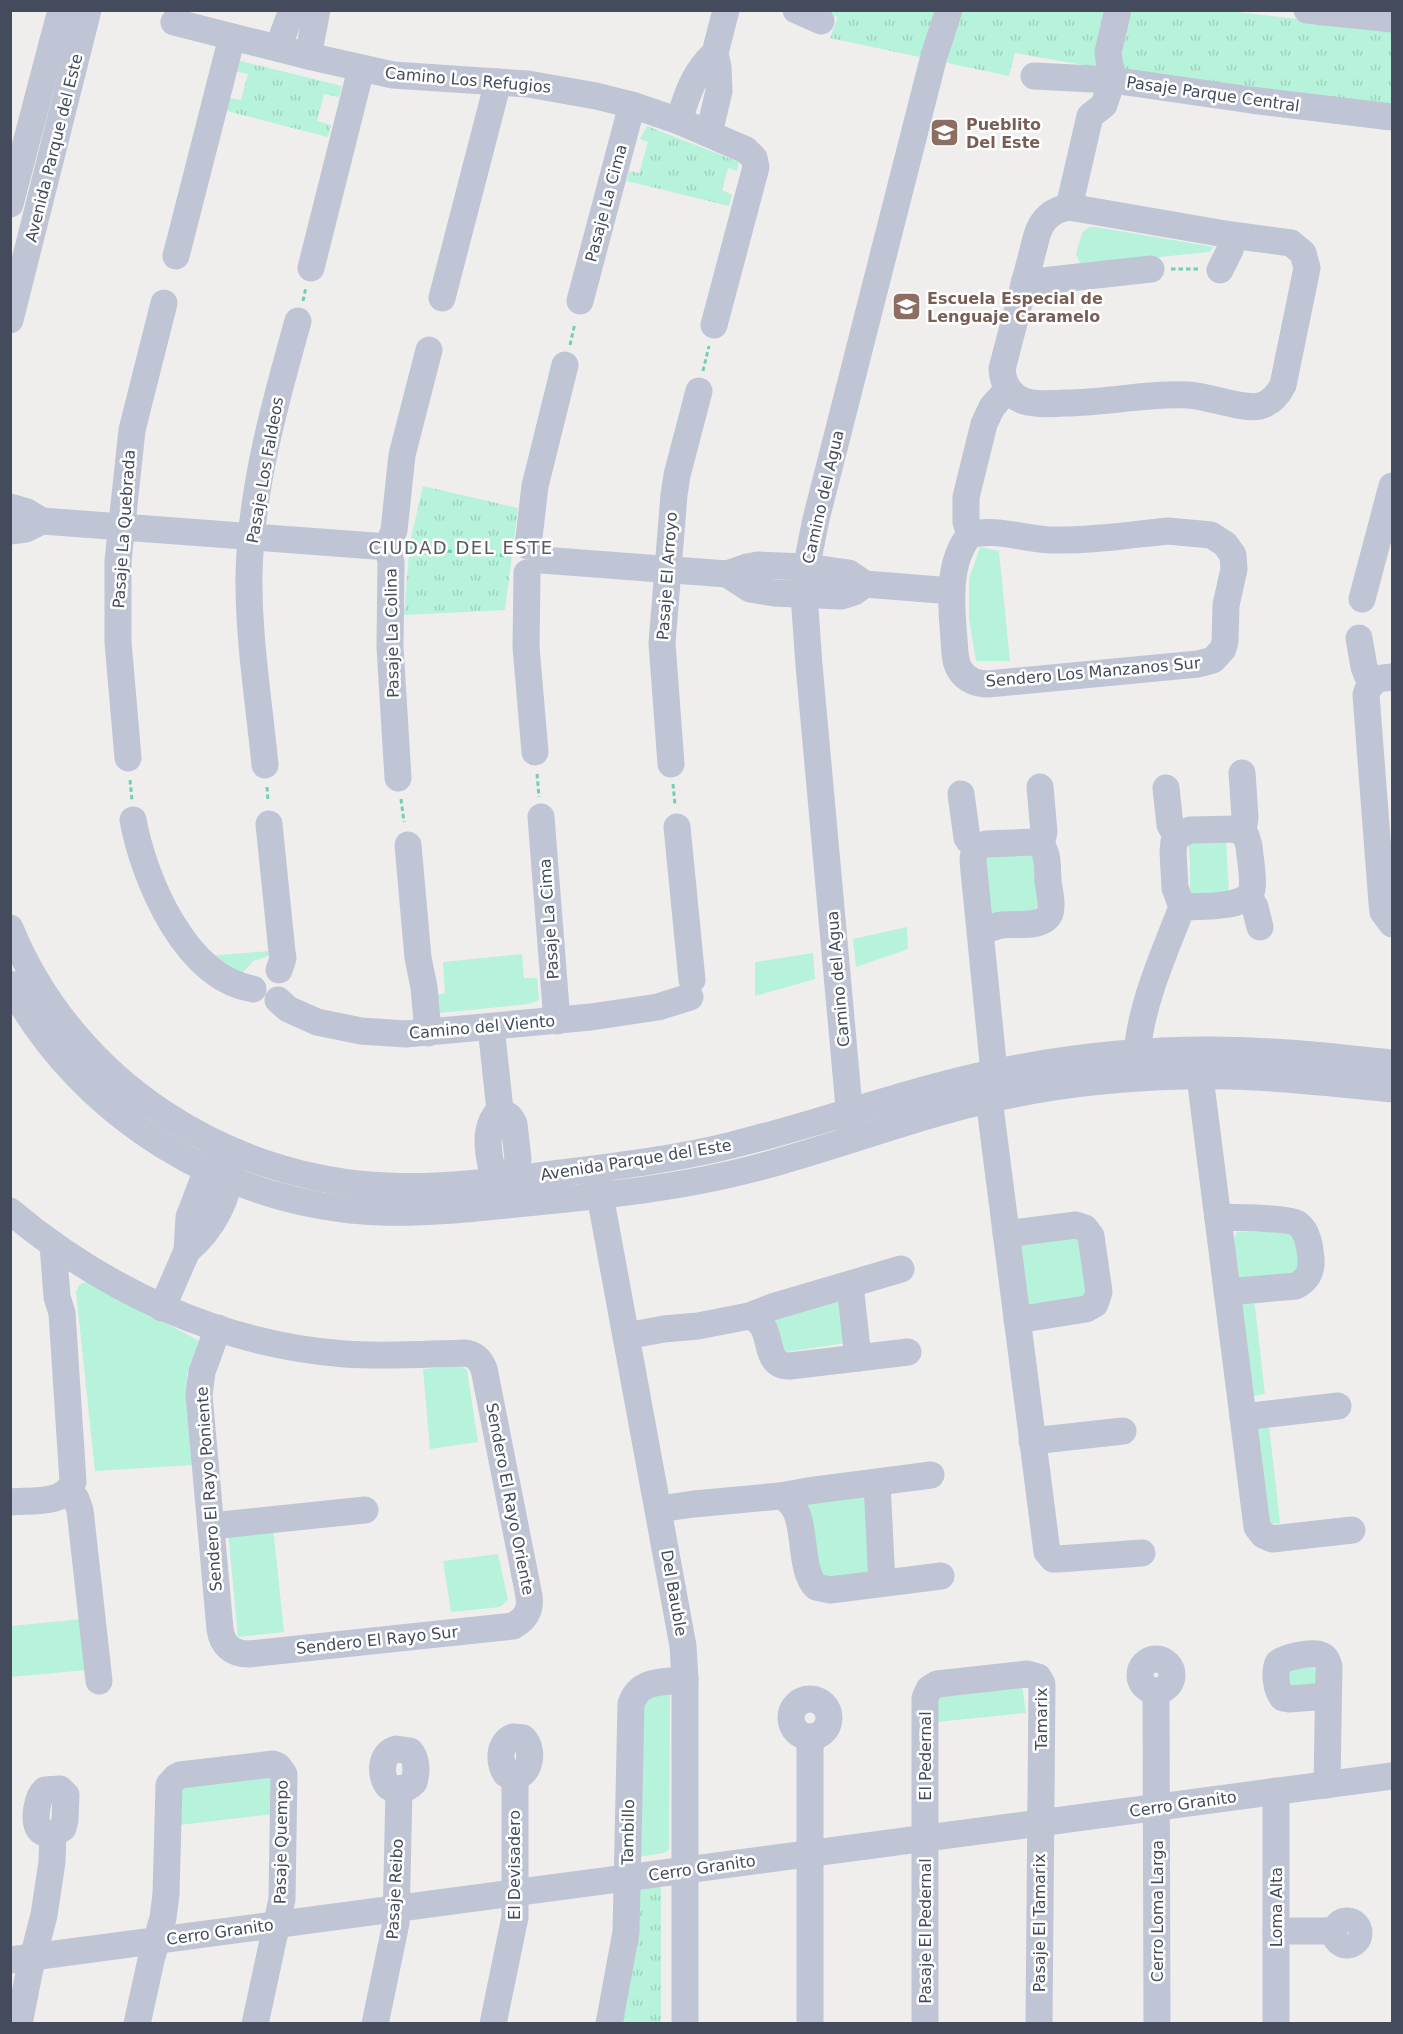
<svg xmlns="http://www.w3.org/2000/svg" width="1403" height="2034" font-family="'DejaVu Sans',sans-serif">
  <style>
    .grass { fill: #b7f2db }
    .park { fill: url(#park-tufts) }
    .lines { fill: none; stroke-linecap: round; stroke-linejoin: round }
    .path { stroke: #6cd2b6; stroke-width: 3; stroke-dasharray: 4.5 3; stroke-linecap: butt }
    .minor { stroke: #bfc5d4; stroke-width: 27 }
    .labels { text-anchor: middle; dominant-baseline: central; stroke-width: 5; stroke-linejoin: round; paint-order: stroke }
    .street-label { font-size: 16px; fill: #444b5c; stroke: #fff }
    .education-label { font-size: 16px; font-weight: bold; fill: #785e54; stroke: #fff; text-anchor: start }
    .neighbourhood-label { font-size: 18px; letter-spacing: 1.5px; fill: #595b63; stroke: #fff }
  </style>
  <defs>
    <pattern id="park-tufts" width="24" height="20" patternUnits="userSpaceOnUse" patternTransform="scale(1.5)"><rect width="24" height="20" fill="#b7f2db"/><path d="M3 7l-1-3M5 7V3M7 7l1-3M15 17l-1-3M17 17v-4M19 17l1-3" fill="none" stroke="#9fd1be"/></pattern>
  </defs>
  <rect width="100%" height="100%" fill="#f0eded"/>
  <!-- grass -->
  <g class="grass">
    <path d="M1089 227H1096L1214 247 1209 252 1081 265 1076 254 1082 233Z"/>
    <path d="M980 547 999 551 1010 661H976L969 619V579Z"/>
    <path d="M1226 840 1229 894 1201 899 1190 893V860L1188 841Z"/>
    <path d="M1026 851 1035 856 1038 905 1034 910 988 921 981 858Z"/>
    <path d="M907 927 908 949 856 967 853 939Z"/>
    <path d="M270 951 271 955 253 961 240 976 207 956Z"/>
    <path d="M813 953 815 979 755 996V962Z"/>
    <path d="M522 954 524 978H537L539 1000 529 1004 439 1013 437 995 445 993 443 962Z"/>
    <path d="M1237 1232H1289L1297 1236 1301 1278H1238L1233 1240Z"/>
    <path d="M1081 1238 1087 1296 1036 1307 1026 1304 1017 1242Z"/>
    <path d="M89 1281 199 1341 187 1375 192 1465 95 1471 76 1292 80 1284Z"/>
    <path d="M1254 1298 1265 1394 1247 1397 1236 1299Z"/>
    <path d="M843 1299 846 1343 779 1353 772 1318Z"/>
    <path d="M461 1366 467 1370 478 1442 430 1449 423 1369Z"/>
    <path d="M1269 1426 1280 1523 1265 1525 1250 1428Z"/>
    <path d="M862 1493 870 1500 871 1577H815L801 1508 807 1500Z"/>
    <path d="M273 1527 284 1632 238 1637 228 1531Z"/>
    <path d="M498 1554 508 1600 500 1607 451 1612 443 1561Z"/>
    <path d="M82 1619 87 1670 11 1677V1626Z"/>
    <path d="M1314 1662 1316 1685 1286 1687 1284 1665Z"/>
    <path d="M1022 1684 1026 1713 936 1722 935 1694Z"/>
    <path d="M670 1693 669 1849 664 1853 637 1857 639 1704 646 1695Z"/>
    <path d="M274 1775 273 1814 180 1825 177 1784Z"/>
  </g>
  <!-- park -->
  <g class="park">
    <path d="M1221 10 1392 30V109L1135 74 1015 53 1009 76 830 38 838 17 820 11Z"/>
    <path d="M237 60 342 86 339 97 324 94 317 121 331 125 328 137 227 111 229 98 241 100 248 74 235 71Z"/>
    <path d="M647 126 739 162 737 171 728 168 722 190 732 195 729 206 627 181 629 171 639 173 648 142 640 139Z"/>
    <path d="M423 486 518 508 505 610 404 615 410 542Z"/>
    <path d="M661 1883V2023L621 2024 634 1887Z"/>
  </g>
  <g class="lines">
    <!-- path -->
    <g class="path">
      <path d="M1171 269H1198"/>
      <path d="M303 301 306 287"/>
      <path d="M570 345 575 323"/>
      <path d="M703 371 709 346"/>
      <path d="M410 548 508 556"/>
      <path d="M537 774 539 797"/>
      <path d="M130 780 132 800"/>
      <path d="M673 784 675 805"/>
      <path d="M267 787 268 801"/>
      <path d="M401 799 404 822"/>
    </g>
    <!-- minor -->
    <g class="minor">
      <path d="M796 10 821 21"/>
      <path d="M1307 10 1392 19"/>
      <path d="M174 22 308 56 393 75 528 84 596 96 632 105 679 121 746 150 754 158 756 167 714 325"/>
      <path d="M278 48 292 10"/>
      <path d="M308 56 317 10"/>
      <path d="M1034 76 1112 80 1251 100 1392 117"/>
      <path d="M679 121C687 94 694 72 715 53"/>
      <path d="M709 133 719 91 718 67 715 53 726 10"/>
      <path d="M10 204 61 10"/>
      <path d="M1069 207 1231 235 1291 243 1303 253 1307 268 1283 385C1278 395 1271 403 1260 406 1242 410 1209 396 1188 395 1147 393 1106 403 1065 403 1052 404 1036 405 1024 401 1009 396 1003 383 1002 369L1037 235C1042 219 1052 210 1069 207Z"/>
      <path d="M1069 207 1090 116 1104 105 1112 80 1108 52 1118 10"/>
      <path d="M176 256 232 37"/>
      <path d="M311 268 361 69"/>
      <path d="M1220 270 1230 250 1231 235"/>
      <path d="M1024 283 1151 269"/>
      <path d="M442 298 498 82"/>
      <path d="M580 301 632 105"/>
      <path d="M10 320 88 10"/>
      <path d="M10 507 27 512 42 521 388 547"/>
      <path d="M10 531 26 529 42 521"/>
      <path d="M1168 531 1211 535 1225 544 1233 555 1234 569 1226 605 1225 641 1223 649 1213 660 1198 664 988 684C977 684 966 680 960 670 954 661 955 649 954 639 951 606 947 561 970 535 994 527 1027 540 1052 540 1091 541 1129 535 1168 531Z"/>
      <path d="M970 535 966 522V497L984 424 992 407 1008 389"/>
      <path d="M528 546 535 486 565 365"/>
      <path d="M542 560 727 574 747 567 758 565 806 567 849 573 865 584 952 591"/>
      <path d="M527 573 526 647 535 752"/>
      <path d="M727 574 750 589 774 593 841 596 854 592 865 584"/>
      <path d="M1362 599 1392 486"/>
      <path d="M1359 638 1364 667 1371 684"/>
      <path d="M1392 677 1376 679 1368 689 1366 695 1382 903 1383 912 1392 924"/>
      <path d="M128 758 118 642V561L132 430 164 303"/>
      <path d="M671 764 662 643 674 495 677 475 699 391"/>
      <path d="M265 765C259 703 248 636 249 574 251 488 275 403 298 321"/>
      <path d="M1242 773 1245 817 1243 832"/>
      <path d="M398 778 390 647 391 562 388 547 394 530 402 455 429 350"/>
      <path d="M1040 787 1044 832 1041 845"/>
      <path d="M1166 788 1170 825 1177 837"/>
      <path d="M961 794 967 838 976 850"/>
      <path d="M541 817 557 1021"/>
      <path d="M133 820C144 879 185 978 253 989"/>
      <path d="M269 824 282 952 283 958 279 970"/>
      <path d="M677 827 692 980"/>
      <path d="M408 845 418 958 424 987 428 1033"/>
      <path d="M1249 897 1255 907 1260 927"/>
      <path d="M10 928C72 1080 225 1180 388 1186 445 1189 504 1180 561 1173 618 1166 676 1159 732 1145 830 1121 924 1084 1024 1067 1105 1052 1190 1047 1272 1052 1312 1054 1352 1059 1392 1063"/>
      <path d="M980 933C988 929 994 926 1002 925 1016 923 1043 929 1050 913 1053 904 1049 890 1048 881 1047 869 1049 854 1041 845L1033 842 986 844C977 847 973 851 973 861L994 1072"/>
      <path d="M10 984C83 1119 227 1206 380 1212 431 1214 485 1207 536 1202 611 1195 684 1187 756 1168 850 1143 940 1106 1036 1090 1100 1079 1165 1075 1229 1076 1284 1077 1338 1084 1392 1089"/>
      <path d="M278 1000 288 1009 317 1022 361 1031 406 1034 591 1017 658 1007 690 997"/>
      <path d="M491 1027 500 1110 510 1117 514 1124 518 1159 515 1172 505 1180"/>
      <path d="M1137 1054C1141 1003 1164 954 1182 907L1175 888 1173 851 1174 841 1181 834 1190 830 1237 829 1246 836 1249 846C1250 860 1254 876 1252 889 1249 909 1199 906 1182 907"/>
      <path d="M1200 1077 1257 1527 1263 1535 1272 1539 1352 1530"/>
      <path d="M989 1099 1047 1552 1053 1559H1058L1142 1553"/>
      <path d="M500 1110C484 1125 487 1149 492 1169L495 1174 505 1180"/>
      <path d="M851 1129 809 665 804 595V579L816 519 934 56 949 10"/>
      <path d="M597 1179 683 1646 685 1680V2024"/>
      <path d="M10 1211C104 1290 221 1345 345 1354 384 1357 424 1354 464 1353 475 1354 480 1359 484 1369L529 1596C531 1610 526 1619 513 1626L249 1654C232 1654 222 1645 220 1629L199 1395 202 1372 218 1328"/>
      <path d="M1218 1217C1234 1218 1288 1217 1298 1224 1308 1231 1310 1248 1311 1259 1312 1272 1307 1280 1296 1286L1227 1292"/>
      <path d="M1006 1234 1076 1225 1085 1228 1091 1236 1099 1292 1095 1304 1086 1309 1017 1320"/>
      <path d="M187 1251C213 1229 230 1197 231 1164"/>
      <path d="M850 1285 858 1358"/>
      <path d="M162 1308 187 1251 189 1217 207 1170 221 1160"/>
      <path d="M749 1316C778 1324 759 1367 790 1366L908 1352"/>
      <path d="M626 1336 664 1329 698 1326 749 1316 772 1307 901 1269"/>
      <path d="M1243 1417 1338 1406"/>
      <path d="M1032 1441 1123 1431"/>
      <path d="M877 1483 882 1583"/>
      <path d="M68 1492 76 1499 80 1510 99 1681"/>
      <path d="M780 1496C812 1507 795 1565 816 1587L830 1590 941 1576"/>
      <path d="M10 1502C31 1500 65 1505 73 1482L62 1313 57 1297 53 1245"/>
      <path d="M659 1509 694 1504 780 1496 808 1491 931 1475"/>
      <path d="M211 1526 365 1510"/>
      <circle cx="1156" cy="1675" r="16"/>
      <path d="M1156 1691 1157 2024"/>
      <circle cx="810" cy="1718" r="19"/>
      <path d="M513 1737 523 1738C537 1751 528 1785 506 1774 498 1762 499 1742 513 1737Z"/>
      <path d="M396 1749 410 1751C417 1759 417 1772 414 1782 407 1790 398 1790 389 1787 379 1776 380 1753 396 1749Z"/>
      <path d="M1327 1785 1329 1666C1328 1661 1326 1657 1321 1655 1312 1651 1285 1657 1278 1663 1274 1673 1276 1690 1283 1698L1289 1699 1328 1696"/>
      <path d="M60 1789 66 1795 65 1820 63 1828 53 1834C48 1834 43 1834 39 1829 33 1820 37 1797 45 1790Z"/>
      <circle cx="1347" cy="1933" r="12"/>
      <path d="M1276 1931H1334"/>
      <path d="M10 1960 1392 1776"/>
      <path d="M19 2024 29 1973 44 1915 52 1862 53 1834"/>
      <path d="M137 2024 151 1960 163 1918 166 1894 169 1785 176 1777 180 1775 273 1764 278 1766 284 1774 282 1899 255 2024"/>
      <path d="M375 2024 396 1923 399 1789"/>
      <path d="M493 2024 515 1917V1776"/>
      <path d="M609 2024 626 1932 631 1704C639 1679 663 1682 685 1680"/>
      <path d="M810 2024V1737"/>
      <path d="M925 2024V1698L929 1689 937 1684 1027 1674 1038 1677 1042 1684 1039 2024"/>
      <path d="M1276 2024V1791"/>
    </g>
  </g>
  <!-- icons -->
  <defs>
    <symbol id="school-square" viewBox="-11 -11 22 22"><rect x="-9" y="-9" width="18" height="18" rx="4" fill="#8d6e63" stroke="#fff"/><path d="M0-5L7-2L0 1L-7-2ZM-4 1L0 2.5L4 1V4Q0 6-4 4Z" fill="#fff"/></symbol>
  </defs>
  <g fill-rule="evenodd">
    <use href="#school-square" x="928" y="116" width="33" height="33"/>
    <use href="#school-square" x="890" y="290" width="33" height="33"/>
  </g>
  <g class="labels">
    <!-- street labels -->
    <g class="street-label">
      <text transform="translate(468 80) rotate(5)">Camino Los Refugios</text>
      <text transform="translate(1213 94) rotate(8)">Pasaje Parque Central</text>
      <text transform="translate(54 148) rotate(-76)">Avenida Parque del Este</text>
      <text transform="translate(606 203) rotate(-75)">Pasaje La Cima</text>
      <text transform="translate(265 470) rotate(-80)">Pasaje Los Faldeos</text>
      <text transform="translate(823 497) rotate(-77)">Camino del Agua</text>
      <text transform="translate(124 529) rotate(-86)">Pasaje La Quebrada</text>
      <text transform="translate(667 576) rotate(-86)">Pasaje El Arroyo</text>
      <text transform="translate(392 633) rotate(-91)">Pasaje La Colina</text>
      <text transform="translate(1093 672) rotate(-5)">Sendero Los Manzanos Sur</text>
      <text transform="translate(549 919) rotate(-94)">Pasaje La Cima</text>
      <text transform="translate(838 979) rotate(-95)">Camino del Agua</text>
      <text transform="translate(482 1027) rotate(-5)">Camino del Viento</text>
      <text transform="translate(636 1160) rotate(-9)">Avenida Parque del Este</text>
      <text transform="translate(209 1489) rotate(-94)">Sendero El Rayo Poniente</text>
      <text transform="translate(510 1499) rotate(79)">Sendero El Rayo Oriente</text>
      <text transform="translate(674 1593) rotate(80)">Del Bauble</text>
      <text transform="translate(377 1640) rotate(-6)">Sendero El Rayo Sur</text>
      <text transform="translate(1041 1719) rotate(-90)">Tamarix</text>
      <text transform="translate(925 1756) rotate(-90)">El Pedernal</text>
      <text transform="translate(1183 1804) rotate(-8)">Cerro Granito</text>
      <text transform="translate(628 1832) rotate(-89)">Tambillo</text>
      <text transform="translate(281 1842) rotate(-89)">Pasaje Quempo</text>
      <text transform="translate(514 1865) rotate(-90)">El Devisadero</text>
      <text transform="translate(702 1868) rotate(-8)">Cerro Granito</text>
      <text transform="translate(395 1889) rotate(-87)">Pasaje Reibo</text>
      <text transform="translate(1276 1907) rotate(-90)">Loma Alta</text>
      <text transform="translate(1157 1911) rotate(-90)">Cerro Loma Larga</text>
      <text transform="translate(1039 1923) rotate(-90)">Pasaje El Tamarix</text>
      <text transform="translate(925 1931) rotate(-90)">Pasaje El Pedernal</text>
      <text transform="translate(220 1932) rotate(-8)">Cerro Granito</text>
    </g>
    <!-- education labels -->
    <g class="education-label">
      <text x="966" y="124">Pueblito<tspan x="966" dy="18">Del Este</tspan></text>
      <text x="927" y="298">Escuela Especial de<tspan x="927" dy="18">Lenguaje Caramelo</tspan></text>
    </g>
    <!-- neighbourhood labels -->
    <g class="neighbourhood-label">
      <text x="461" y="547">CIUDAD DEL ESTE</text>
    </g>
  </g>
  <!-- border -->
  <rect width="1403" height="2034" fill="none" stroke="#444b5c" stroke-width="24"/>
</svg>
